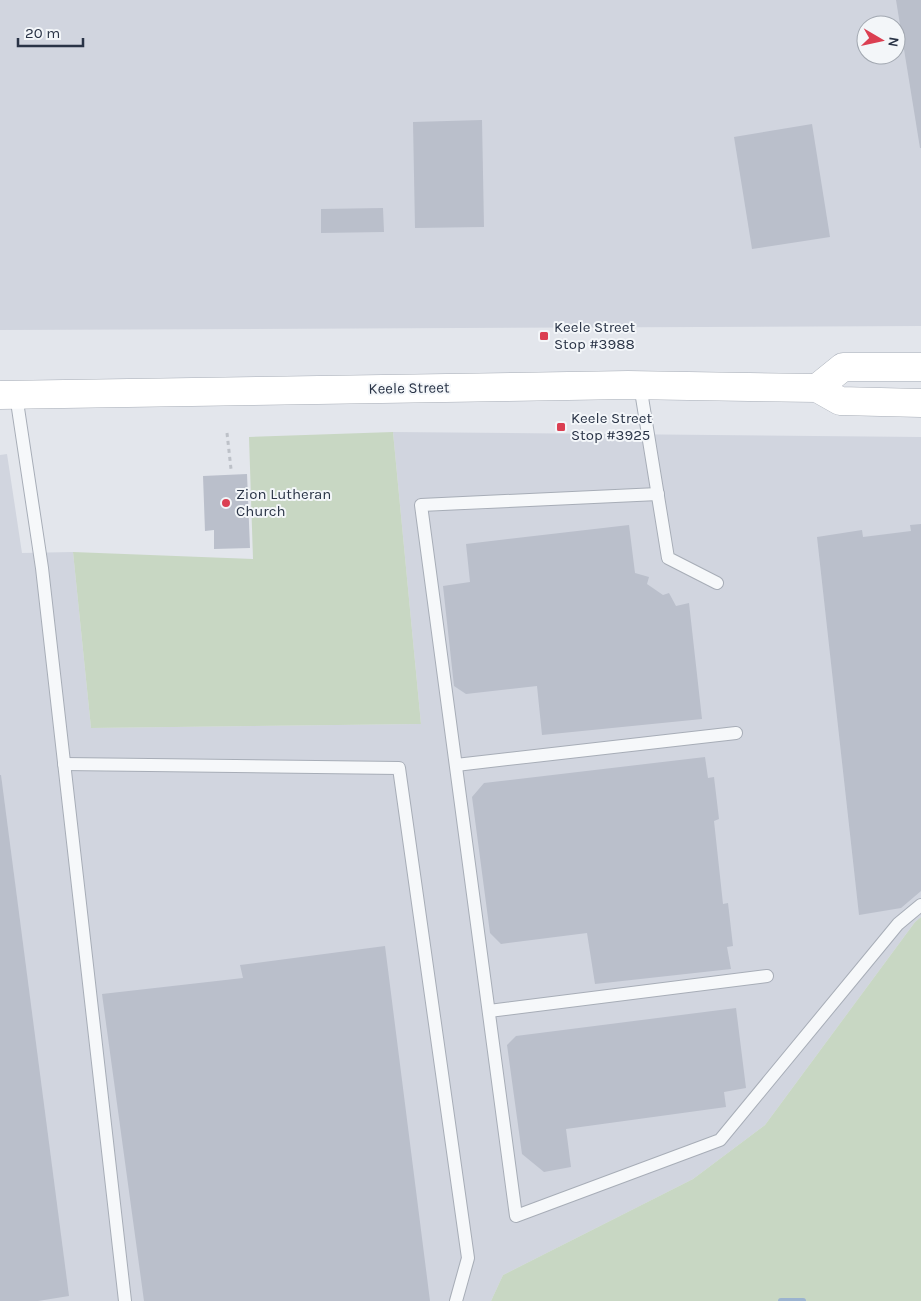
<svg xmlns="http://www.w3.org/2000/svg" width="921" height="1301" font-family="Karla,sans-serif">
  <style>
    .built { fill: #d1d5df; fill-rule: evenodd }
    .green { fill: #c8d7c3 }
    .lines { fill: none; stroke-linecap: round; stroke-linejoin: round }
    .stream { stroke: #9bb3cf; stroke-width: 6 }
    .building { fill: #babfcb }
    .service-casing { stroke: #a7adb7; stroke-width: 14 }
    .secondary-casing { stroke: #a7adb7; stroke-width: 29 }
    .path { stroke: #bdc1c8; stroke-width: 3; stroke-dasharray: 4 4; stroke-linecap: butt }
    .service { stroke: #f6f8fa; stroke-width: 12 }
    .secondary { stroke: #fff; stroke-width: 28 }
    .poi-dot { fill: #db3f52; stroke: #f3f6f9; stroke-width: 2 }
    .labels { text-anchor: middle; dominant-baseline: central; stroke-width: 4; stroke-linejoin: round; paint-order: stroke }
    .poi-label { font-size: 15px; fill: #293346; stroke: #f3f6f9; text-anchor: start }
    .street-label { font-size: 15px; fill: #293346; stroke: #f3f6f9 }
  </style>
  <rect width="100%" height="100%" fill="#e3e6ec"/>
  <!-- built -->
  <g class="built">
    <path d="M0 0H921V326L0 330ZM866 25H896V55H866Z"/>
    <path d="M393 432 921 437V917L915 922 765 1125 693 1179 503 1275 491 1301H0V455L7 454 22 553 73 552 91 728 421 724Z"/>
  </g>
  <!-- green -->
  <g class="green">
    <path d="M393 432 421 724 91 728 73 552 253 559 249 437Z"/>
    <path d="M921 917V1301H491L503 1275 693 1179 765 1125 915 922Z"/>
  </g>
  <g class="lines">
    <!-- stream -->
    <path class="stream" d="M781 1301H803"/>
  </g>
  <!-- building -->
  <g class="building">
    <path d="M896 0H921V148H920Z"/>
    <path d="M482 120 484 227 415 228 413 122Z"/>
    <path d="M812 124 830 237 752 249 734 137Z"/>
    <path d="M383 208 384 232 321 233V209Z"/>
    <path d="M247 474 250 548 214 549V530L205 531 203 476Z"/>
    <path d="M921 524V891L901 908 859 915 817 537 862 530 863 537 911 531 910 525Z"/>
    <path d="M629 525 635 573 649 577 647 584 663 595 669 593 676 606 689 603 702 719 542 735 537 686 466 694 454 686 443 586 470 582 466 544Z"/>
    <path d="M705 757 708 778 714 777 719 819 714 821 723 904 728 903 733 946 727 947 731 969 595 984 587 933 501 944 490 933 472 797 484 783Z"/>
    <path d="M0 775H1L69 1296 38 1301H0Z"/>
    <path d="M385 946 430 1301H144L102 994 243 978 240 965Z"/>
    <path d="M736 1008 746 1088 724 1092 726 1107 566 1129 571 1167 544 1172 522 1154 507 1045 516 1036Z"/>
  </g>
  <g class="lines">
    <defs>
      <g id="service">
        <path d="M640 385 668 558 717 583"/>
        <path d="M16 395 42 568 125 1301"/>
        <path d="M658 494 421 505 516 1216 720 1140 898 924 921 905"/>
        <path d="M64 764 399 768 468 1258 456 1301"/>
        <path d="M456 765 736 733"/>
        <path d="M489 1011 767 976"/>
      </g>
      <g id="secondary">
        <path d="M817 388 843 367H921"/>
        <path d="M0 395 628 385 817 388 840 401 921 403"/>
      </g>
    </defs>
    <!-- service casing -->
    <use href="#service" class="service-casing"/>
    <!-- secondary casing -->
    <use href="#secondary" class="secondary-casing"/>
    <!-- path -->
    <path class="path" d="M227 433 231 469"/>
    <!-- service -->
    <use href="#service" class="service"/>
    <!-- secondary -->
    <use href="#secondary" class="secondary"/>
  </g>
  <!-- markers -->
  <g class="poi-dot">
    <rect x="539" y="331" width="10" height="10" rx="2.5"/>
    <rect x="556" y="422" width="10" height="10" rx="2.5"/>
    <circle cx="226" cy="503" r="5"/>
  </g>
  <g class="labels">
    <!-- poi labels -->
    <g class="poi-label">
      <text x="554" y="327">Keele Street<tspan x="554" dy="17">Stop #3988</tspan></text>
      <text x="571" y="418">Keele Street<tspan x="571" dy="17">Stop #3925</tspan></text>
      <text x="236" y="494">Zion Lutheran<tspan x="236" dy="17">Church</tspan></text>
    </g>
    <!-- street labels -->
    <g class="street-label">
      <text transform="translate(409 388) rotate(-1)">Keele Street</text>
    </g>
  </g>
  <!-- north arrow -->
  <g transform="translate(881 40) rotate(99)"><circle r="24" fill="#f3f6f9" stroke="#a2a8b1"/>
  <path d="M0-4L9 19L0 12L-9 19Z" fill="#db3f52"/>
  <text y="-8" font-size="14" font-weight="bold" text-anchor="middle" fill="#293346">N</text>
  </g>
  <!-- scale -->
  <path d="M18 38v8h65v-8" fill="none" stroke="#293346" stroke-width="2.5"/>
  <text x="25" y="38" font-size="15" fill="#293346" stroke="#f3f6f9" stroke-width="4" paint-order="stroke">20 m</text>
</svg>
